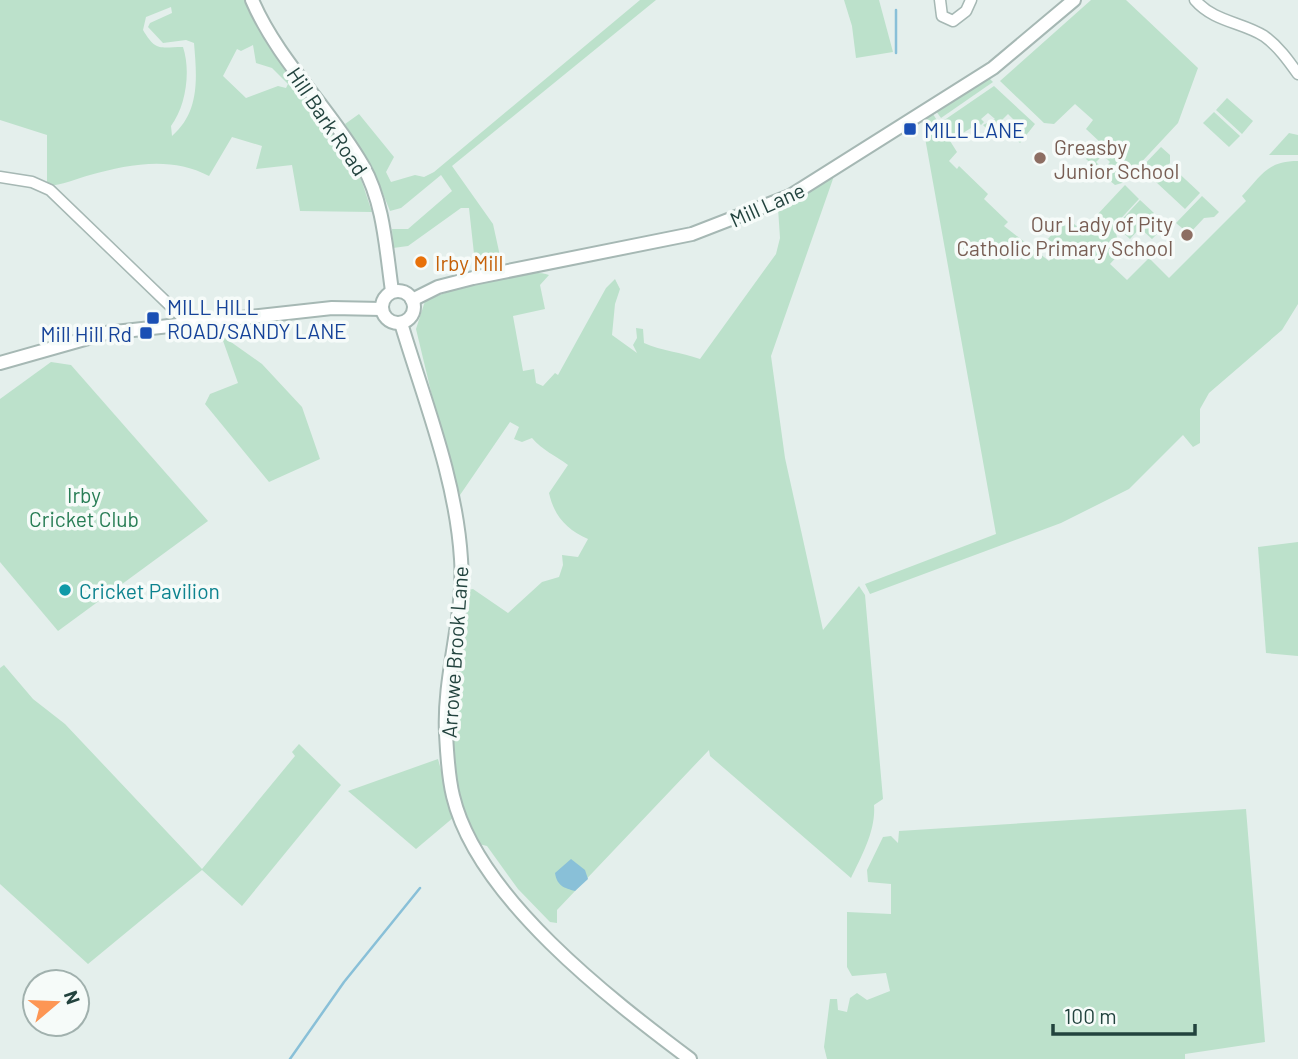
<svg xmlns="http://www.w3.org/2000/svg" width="1298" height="1059" font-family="Barlow,sans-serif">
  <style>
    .green { fill: #bce1cb; fill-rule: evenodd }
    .water { fill: #89c0d8 }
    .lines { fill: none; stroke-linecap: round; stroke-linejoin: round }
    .stream { stroke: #89c0d8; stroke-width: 2.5 }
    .minor-casing { stroke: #a6b8b4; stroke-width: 13 }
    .tertiary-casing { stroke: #a6b8b4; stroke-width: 16 }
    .minor { stroke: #fff; stroke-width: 10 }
    .tertiary { stroke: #fff; stroke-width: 12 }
    .transit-dot { fill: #1a4fb4; stroke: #f6fbf9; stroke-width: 2.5 }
    .education-dot { fill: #8d6e63; stroke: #f6fbf9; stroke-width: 2.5 }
    .food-dot { fill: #e8710a; stroke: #f6fbf9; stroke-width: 2.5 }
    .culture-dot { fill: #0f9aa8; stroke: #f6fbf9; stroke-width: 2.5 }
    .labels { text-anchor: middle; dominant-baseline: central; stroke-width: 7; stroke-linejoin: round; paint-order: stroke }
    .street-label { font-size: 21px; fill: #22433e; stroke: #f6fbf9 }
    .transit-label { font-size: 21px; fill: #164399; stroke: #f6fbf9; text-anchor: start }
    .education-label { font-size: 21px; fill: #785e54; stroke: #f6fbf9; text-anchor: start }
    .food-label { font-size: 21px; fill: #c56008; stroke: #f6fbf9; text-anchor: start }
    .park-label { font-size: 21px; fill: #287d55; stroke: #f6fbf9 }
    .culture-label { font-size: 21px; fill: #0d838f; stroke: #f6fbf9; text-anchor: start }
  </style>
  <rect width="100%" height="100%" fill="#e4efec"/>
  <!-- green -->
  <g class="green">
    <path d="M0 0H247L355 161 372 212 300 211 292 165 256 169 262 146 232 137 209 176C171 156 130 164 90 175 76 179 62 185 47 186V135L0 120ZM171 7 172 13 150 23 148 27 163 43 186 40 194 43C197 78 200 112 172 136L171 126C186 106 191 71 183 47 160 47 156 52 143 30L146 17ZM253 45 256 63 272 68 288 84 286 88 278 86 246 98 223 76 237 49 241 51Z"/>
    <path d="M640 0H656L452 166 493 224 502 265 476 272 469 208H461L408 246 393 248 392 229H408L452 191 441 175 401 208 390 211 373 169 345 124 359 114 394 157 386 172 391 182 415 175 424 177 434 172Z"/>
    <path d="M844 0H879L893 52 856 58 852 26Z"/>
    <path d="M1091 0H1126L1198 68 1178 123 1122 183 1115 185 1097 170 1101 166 1104 169 1110 162 1103 155 1096 162 1099 165 1096 168 1086 159 1101 143 1086 129 1093 120 1075 104 1054 124 1044 123 1000 81Z"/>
    <path d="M989 78 993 82 941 118 936 111Z"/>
    <path d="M994 86 1035 124 1020 143 1008 131 1017 123 1008 114 990 132 983 125 995 119 988 113 981 119 984 122 981 125 979 123 955 138 943 121Z"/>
    <path d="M1227 98 1253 121 1242 134 1216 110Z"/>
    <path d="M1214 112 1240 136 1229 147 1203 123Z"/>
    <path d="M933 114 957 152 949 161 957 169 959 166 988 194 984 199 1008 222 1004 226 1049 261 1060 249 1048 239 1057 228 1073 223 1082 231 1125 185 1139 199 1114 226 1121 252 1110 264 1127 280 1149 258 1169 278 1246 201 1242 196C1262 175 1267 161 1298 161V304L1282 330 1209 393 1200 409V443L1193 447 1183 435 1129 489 1061 523 870 594 865 584 996 534 922 121Z"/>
    <path d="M1289 133 1298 135V155H1269Z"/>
    <path d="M1161 147 1170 155V163L1152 182 1140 169Z"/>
    <path d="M1171 166 1200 193 1185 209 1156 182Z"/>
    <path d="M834 176 771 356 785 458 823 630 859 586 865 595 883 799 874 805C876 830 862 855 851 878L710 756 709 750 557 910V923L550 922 518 889 487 846 479 844 459 797 451 732 468 590 473 589 508 613 542 582 559 577 563 565 562 555 578 557 588 539C567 530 554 516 549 493L568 465C555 455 543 451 532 438L522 442 514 439 519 427 510 422 460 495 440 429 416 329 425 301C450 290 524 265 549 275L540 285 545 309 513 316 523 371 534 369 536 383 543 386 555 373 558 375 606 288 615 279 620 289 615 304 612 335 637 353 633 345 637 338 636 328 643 329 644 343C662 351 681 352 700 359L776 254 780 238 778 208Z"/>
    <path d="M1202 196 1219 212 1214 217 1204 218 1189 234 1176 223Z"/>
    <path d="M1140 200 1154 213 1150 218 1162 229 1152 239 1140 228 1130 239 1116 226Z"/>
    <path d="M221 335 262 364 302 407 320 459 269 482 205 404 210 394 238 383Z"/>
    <path d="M51 362 71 365 208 521 58 631 0 562V399Z"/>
    <path d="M1298 542V656L1266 653 1258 547Z"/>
    <path d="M4 665 33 699 65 724 202 869 295 756 292 752 299 744 341 785 242 906 202 870 88 964 0 884V668Z"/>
    <path d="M438 759 454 817 416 849 348 791Z"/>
    <path d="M1246 809 1265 1042 1185 1054V1059H827L824 1047 830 999H837L838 1010 847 1012 850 998 857 993 867 1000 890 991 886 973 852 976 847 967V912L891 914V884L868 882 867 870 883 837 891 836 898 843 899 831Z"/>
  </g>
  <!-- water -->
  <path class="water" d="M571 859 585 870 588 879 575 891C564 888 557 886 555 873Z"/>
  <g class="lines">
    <!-- stream -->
    <g class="stream">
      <path d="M896 53V10"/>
      <path d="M290 1059 344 982 420 888"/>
    </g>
    <defs>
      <g id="minor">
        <path d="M940 0 942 16 953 21 966 11 971 0"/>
        <path d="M1195 0C1214 22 1242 22 1264 36 1278 46 1288 60 1298 74"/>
        <path d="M0 177 32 182 50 190 188 323"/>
      </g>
      <g id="tertiary">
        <path d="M252 0C278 61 330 108 363 166 384 203 386 250 392 291"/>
        <circle cx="398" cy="307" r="16"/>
        <path d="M412 300 438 287 473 278 692 234 790 196 993 68 1074 0"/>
        <path d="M401 323C424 400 456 478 461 559 465 615 443 676 446 733 447 753 448 776 453 796 477 897 610 999 690 1059"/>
        <path d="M0 363 106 333 332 308 382 309"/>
      </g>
    </defs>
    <!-- minor casing -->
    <use href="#minor" class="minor-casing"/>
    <!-- tertiary casing -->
    <use href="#tertiary" class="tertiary-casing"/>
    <!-- minor -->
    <use href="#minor" class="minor"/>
    <!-- tertiary -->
    <use href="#tertiary" class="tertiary"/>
  </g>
  <!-- markers -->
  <g class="transit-dot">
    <rect x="903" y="122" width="14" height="14" rx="3.5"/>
    <rect x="146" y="311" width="14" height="14" rx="3.5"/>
    <rect x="139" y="326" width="14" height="14" rx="3.5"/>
  </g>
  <g class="education-dot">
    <circle cx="1040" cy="158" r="7"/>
    <circle cx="1187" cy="235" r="7"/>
  </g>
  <circle class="food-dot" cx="421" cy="262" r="7"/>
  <circle class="culture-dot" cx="65" cy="590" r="7"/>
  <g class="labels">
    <!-- street labels -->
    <g class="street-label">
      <text transform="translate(328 121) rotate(56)">Hill Bark Road</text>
      <text transform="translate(767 204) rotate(-24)">Mill Lane</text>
      <text transform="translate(454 652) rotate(-86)">Arrowe Brook Lane</text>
    </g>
    <!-- transit labels -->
    <g class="transit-label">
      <text x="924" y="129">MILL LANE</text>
      <text x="167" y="306">MILL HILL<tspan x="167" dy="24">ROAD/SANDY LANE</tspan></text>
      <text x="132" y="333" text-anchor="end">Mill Hill Rd</text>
    </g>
    <!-- education labels -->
    <g class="education-label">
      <text x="1054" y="146">Greasby<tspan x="1054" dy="24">Junior School</tspan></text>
      <text x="1173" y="223" text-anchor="end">Our Lady of Pity<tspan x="1173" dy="24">Catholic Primary School</tspan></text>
    </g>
    <!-- food labels -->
    <g class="food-label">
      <text x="435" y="262">Irby Mill</text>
    </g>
    <!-- park labels -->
    <g class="park-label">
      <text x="84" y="494">Irby<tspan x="84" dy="24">Cricket Club</tspan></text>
    </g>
    <!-- culture labels -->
    <g class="culture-label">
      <text x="79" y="590">Cricket Pavilion</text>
    </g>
  </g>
  <!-- north arrow -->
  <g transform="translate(56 1003) rotate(71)"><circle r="33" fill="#f6fbf9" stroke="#a1b1ae" stroke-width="2"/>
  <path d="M0-5L12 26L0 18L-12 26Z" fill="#fd9654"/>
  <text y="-10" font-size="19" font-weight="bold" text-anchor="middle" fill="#22433e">N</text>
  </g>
  <!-- scale -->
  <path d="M1053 1024v10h142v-10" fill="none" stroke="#22433e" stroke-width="3.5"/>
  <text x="1064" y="1024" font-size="21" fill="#22433e" stroke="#f6fbf9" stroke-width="5" paint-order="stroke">100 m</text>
</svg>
